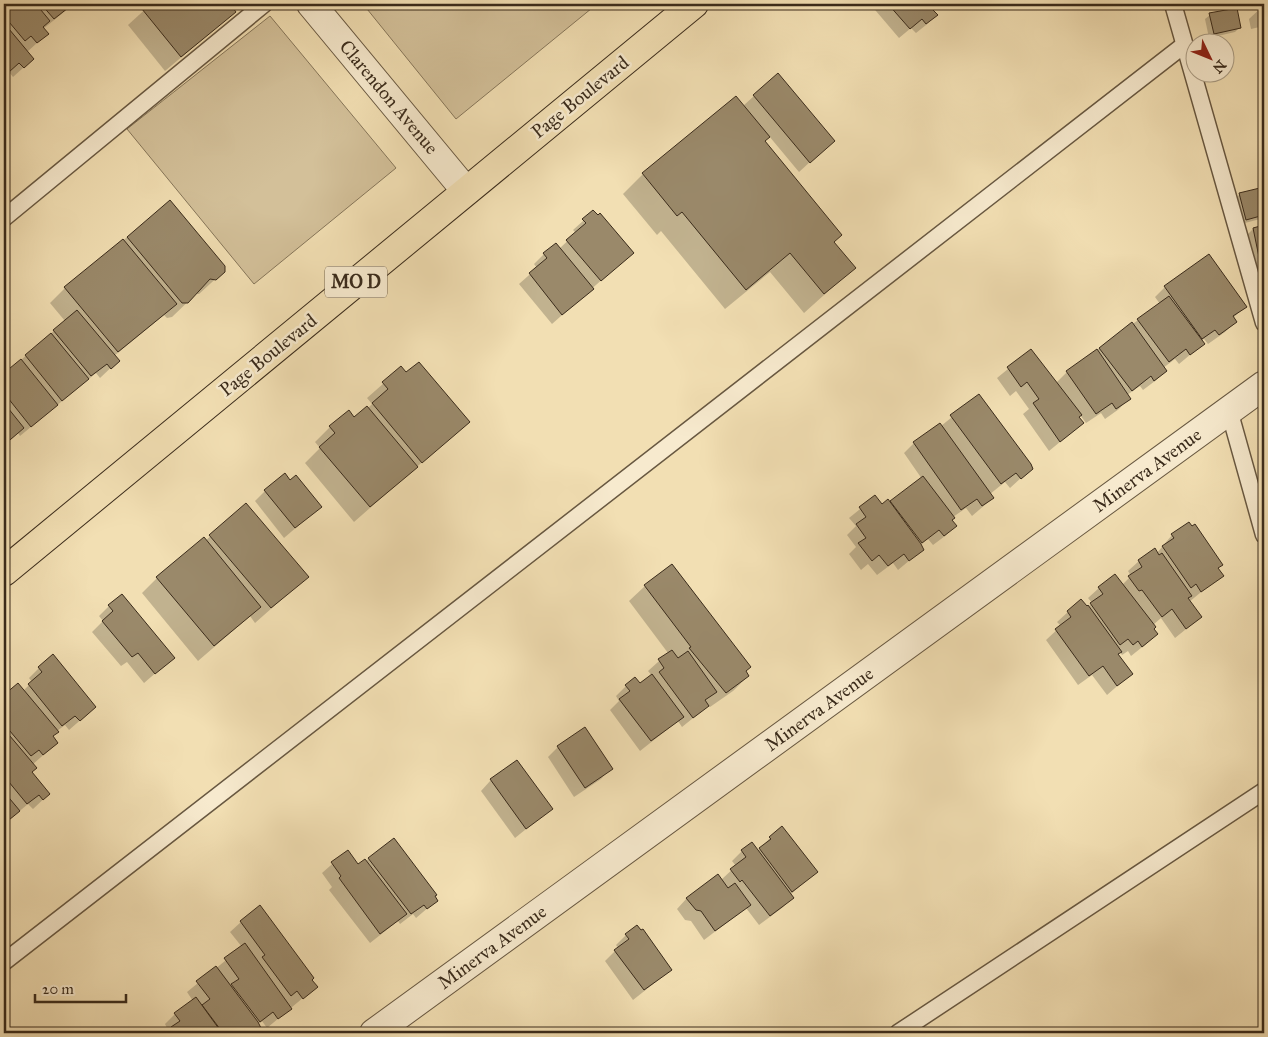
<svg xmlns="http://www.w3.org/2000/svg" width="1268" height="1037" font-family="'IM FELL Great Primer',serif">
  <style>
    .green { fill: #d3c099; stroke: #86765a }
    .shadow { fill: #0003 }
    .building { fill: #9a896a; stroke: #3a2b1b }
    .lines { fill: none; stroke-linecap: round; stroke-linejoin: round }
    .service-casing { stroke: #685841; stroke-width: 19 }
    .minor-casing { stroke: #685841; stroke-width: 30 }
    .primary-casing { stroke: #3a2b1b; stroke-width: 30 }
    .service { stroke: #f7eace; stroke-width: 16 }
    .minor { stroke: #f7eace; stroke-width: 28 }
    .primary { stroke: #f2dfb3; stroke-width: 28 }
    .labels { text-anchor: middle; dominant-baseline: central; stroke-width: 5; stroke-linejoin: round; paint-order: stroke }
    .shield { fill: #f7eace; stroke: #736451; stroke-width: 1 }
    .shield-label { font-size: 18px; font-weight: bold; fill: #3a2b1b }
    .street-label { font-size: 19px; fill: #3a2b1b; stroke: #f7eace }
  </style>
  <rect width="100%" height="100%" fill="#f2dfb3"/>
  <filter id="stains"><feTurbulence type="fractalNoise" baseFrequency=".004" numOctaves="4"/><feColorMatrix values="0 0 0 0 .2 0 0 0 0 .09 0 0 0 0 .02 0 0 0 .5 -.17"/></filter>
  <radialGradient id="worn" r=".72"><stop offset=".6" stop-color="#630" stop-opacity="0"/><stop offset="1" stop-color="#630" stop-opacity=".3"/></radialGradient>
  <!-- green -->
  <g class="green">
    <path d="M363 4H597L456 119Z"/>
    <path d="M270 16 396 168 254 284 127 129Z"/>
  </g>
  <!-- shadow -->
  <g class="shadow">
    <path d="M4 4H74L43 29 47 34 27 52 33 59 13 77 9 72 4 76Z"/>
    <path d="M151 4H228L235 12 165 71 128 25Z"/>
    <path d="M870 4H941L932 11 936 15 926 25 916 33 911 28 899 38Z"/>
    <path d="M948 4H961L953 10Z"/>
    <path d="M1264 5V26L1251 29 1249 19Z"/>
    <path d="M1210 15 1240 27 1235 32 1209 38 1205 19Z"/>
    <path d="M754 96 833 141 799 172 769 136 764 142 833 242 854 268 804 313 770 272 725 309 661 231 657 235 623 194 643 174 736 98 743 106Z"/>
    <path d="M1264 188V218L1241 224 1235 199 1240 194Z"/>
    <path d="M170 202 223 272 199 294H196L172 317 167 318 164 315 114 356 118 361 100 378 96 373 20 436 18 433 4 446V375L65 321 50 303 65 288Z"/>
    <path d="M593 212 632 253 552 324 519 284 537 268 534 264 544 254 559 249 576 233 573 230Z"/>
    <path d="M1264 226V268L1250 271 1243 239 1253 229Z"/>
    <path d="M1165 287 1245 307 1233 318 1235 322 1225 332 1208 344 1204 339 1201 341 1203 344 1179 364 1175 359 1163 368 1165 371 1155 381 1143 390 1140 386 1127 395 1129 398 1119 409 1105 419 1101 413 1086 423 1080 415 1078 417 1083 423 1049 451 1023 414 1029 409 1016 391 1010 396 997 378 1031 350 1056 383 1067 372 1160 304 1155 297Z"/>
    <path d="M401 368 468 422 354 522 305 463 320 448 315 442 330 427 354 418 367 409 372 404 367 398Z"/>
    <path d="M978 396 1031 469 1010 488 1005 482 990 494 993 498 972 516 966 508 953 517 951 520 955 526 945 536 933 545 928 539 919 546 922 550 898 570 893 563 877 575 868 564 861 570 849 554 856 547 847 535 856 526 849 518 875 497 882 506 889 503 922 479 904 453 914 443 940 424 941 426Z"/>
    <path d="M290 482 320 507 284 538 255 501 265 491Z"/>
    <path d="M246 505 307 577 255 623 250 616 198 661 142 593 157 578 205 541Z"/>
    <path d="M1172 535 1222 565 1217 569 1222 575 1189 602 1201 617 1175 638 1161 618 1153 625 1152 629 1156 634 1146 644 1131 656 1128 651 1122 655 1120 652 1117 655 1131 674 1107 695 1092 675 1078 685 1046 640 1061 626 1057 622 1080 601 1088 607 1092 603 1088 598 1099 588 1122 585 1131 576 1128 571 1139 561 1154 550 1157 553Z"/>
    <path d="M671 566 748 676 733 691 710 707 708 706 682 727 678 721 640 751 610 710 619 701 616 696 626 686 640 685 652 676 648 671 668 653 629 601 645 586Z"/>
    <path d="M109 606 173 658 144 683 127 662 121 666 92 632 103 621 99 616Z"/>
    <path d="M39 668 84 717 69 730 65 725 57 731 52 737 57 743 32 765 30 773 49 794 33 809 28 804 4 824V697L18 685 23 691 32 682 29 678Z"/>
    <path d="M558 747 611 768 601 779 574 797 548 757Z"/>
    <path d="M491 780 551 809 515 838 481 791Z"/>
    <path d="M770 838 816 872 790 895 792 898 782 908 759 925 746 908 704 940 691 921 685 920 677 909 687 898 721 880 736 866 732 861 742 851 757 852Z"/>
    <path d="M347 851 358 865 369 859 436 901 416 918 413 914 400 924 398 921 370 943 329 890 332 887 322 873Z"/>
    <path d="M241 922 311 980 316 987 267 1028 262 1021 257 1025 260 1030 256 1033H160L167 1028 165 1024 175 1014 193 1001 187 992 242 947 230 932Z"/>
    <path d="M626 935 671 970 633 1000 605 961 618 948 616 945Z"/>
    <path d="M151 1029 153 1033H145Z"/>
  </g>
  <!-- building -->
  <g class="building">
    <path d="M4 4H36L50 21 43 27 49 34 37 43 31 36 25 41 4 16Z"/>
    <path d="M41 4H73L54 19Z"/>
    <path d="M149 4H230L236 12 181 57 142 9Z"/>
    <path d="M888 4H941L933 10 938 15 926 24 922 19 910 29Z"/>
    <path d="M1237 8 1241 28 1214 34 1209 13Z"/>
    <path d="M4 23 34 59 24 68 19 63 9 72 4 65Z"/>
    <path d="M778 73 835 141 810 163 753 95Z"/>
    <path d="M736 96 770 137 765 141 842 235 834 242 856 268 824 294 790 253 746 290 682 212 677 216 642 173Z"/>
    <path d="M1264 187V215L1246 220 1239 193Z"/>
    <path d="M170 200 225 266V272L216 280 210 279 188 303H182L127 237Z"/>
    <path d="M593 210 598 215 600 213 634 253 601 281 566 240 586 223 582 219Z"/>
    <path d="M1264 225V261L1260 262 1253 228Z"/>
    <path d="M123 239 177 304 118 352 64 287Z"/>
    <path d="M556 243 594 289 562 315 529 273 547 258 543 253Z"/>
    <path d="M1209 254 1247 307 1233 316 1237 322 1219 335 1215 330 1202 339 1164 286Z"/>
    <path d="M1169 296 1205 344 1190 355 1186 349 1169 362 1137 319Z"/>
    <path d="M77 310 120 361 111 369 107 364 91 376 53 330Z"/>
    <path d="M1132 322 1167 371 1154 381 1151 376 1132 391 1099 348Z"/>
    <path d="M51 333 89 379 62 401 25 355Z"/>
    <path d="M1031 349 1082 415 1079 417 1084 423 1060 442 1033 403 1039 399 1027 382 1021 387 1007 367Z"/>
    <path d="M1097 349 1131 399 1116 409 1112 403 1096 414 1066 371Z"/>
    <path d="M21 359 58 405 31 427 4 393V373Z"/>
    <path d="M419 362 470 422 422 463 372 403 388 389 382 382 401 366 406 372Z"/>
    <path d="M979 394 1031 464 1033 469 1021 479 1016 473 1001 484 950 415Z"/>
    <path d="M4 403 24 428 4 445Z"/>
    <path d="M367 406 418 467 370 507 319 447 335 433 329 426 349 410 354 417Z"/>
    <path d="M940 423 994 498 982 506 977 499 961 510 913 442Z"/>
    <path d="M285 473 290 480 296 475 322 507 295 528 264 490Z"/>
    <path d="M923 476 955 518 952 520 957 526 944 536 939 530 922 543 890 501Z"/>
    <path d="M875 495 882 504 888 499 921 544 924 550 909 561 904 554 888 566 879 555 872 561 858 543 866 538 856 524 866 517 859 507Z"/>
    <path d="M246 503 309 577 271 608 209 535Z"/>
    <path d="M1189 522 1192 526 1195 524 1223 565 1218 568 1224 576 1201 592 1196 584 1191 588 1162 546 1174 538 1171 534Z"/>
    <path d="M204 537 261 607 214 646 156 577Z"/>
    <path d="M1155 548 1159 555 1162 553 1192 596 1188 598 1202 617 1186 629 1172 609 1162 617 1142 590 1139 591 1128 576 1142 567 1138 560Z"/>
    <path d="M672 564 751 667 746 671 749 676 726 693 689 648 691 647 644 585Z"/>
    <path d="M1115 574 1156 627 1154 629 1158 634 1142 647 1138 641 1133 645 1128 639 1120 645 1090 603 1103 594 1098 587Z"/>
    <path d="M122 594 175 658 155 674 138 653 132 657 102 621 113 611 108 605Z"/>
    <path d="M1081 599 1087 606 1088 605 1122 652 1118 654 1133 674 1117 686 1103 666 1089 676 1055 629 1071 617 1067 611Z"/>
    <path d="M672 650 678 658 688 651 717 692 705 700 709 706 693 718 659 672 664 668 658 659Z"/>
    <path d="M53 654 96 707 80 721 75 716 62 726 28 684 42 672 38 667Z"/>
    <path d="M652 674 684 717 651 741 619 699 630 691 625 685 635 677 640 683Z"/>
    <path d="M18 683 59 732 53 736 58 743 43 755 39 750 31 756 4 724V702L8 698 5 694Z"/>
    <path d="M585 727 613 769 585 788 557 746Z"/>
    <path d="M4 729 37 768 32 772 50 794 43 800 39 795 27 804 4 776Z"/>
    <path d="M517 760 553 809 526 829 490 779Z"/>
    <path d="M4 785 8 790 5 793 20 811 4 824Z"/>
    <path d="M782 826 818 872 792 892 759 848 771 839 769 837Z"/>
    <path d="M394 838 437 895 435 896 438 901 427 909 424 905 411 914 368 858Z"/>
    <path d="M752 842 794 898 770 916 742 880 740 882 730 869 746 857 741 850Z"/>
    <path d="M348 850 358 864 365 859 407 914 380 934 339 878 341 876 331 862Z"/>
    <path d="M718 874 728 888 735 883 751 905 715 931 701 911 696 910 686 898Z"/>
    <path d="M260 905 314 978 312 980 318 987 303 999 297 991 291 996 262 957 265 955 240 921Z"/>
    <path d="M637 925 641 930 643 929 672 970 644 990 614 950 629 939 625 934Z"/>
    <path d="M245 943 292 1009 278 1019 273 1012 260 1022 231 984 239 979 224 958Z"/>
    <path d="M216 966 258 1022 262 1030 257 1033H223L202 1005 210 999 196 981Z"/>
    <path d="M196 997 222 1033H176L171 1027 180 1021 174 1013Z"/>
  </g>
  <g class="lines">
    <defs>
      <g id="service">
        <path d="M1173 4 1264 323"/>
        <path d="M4 218 264 4"/>
        <path d="M1229 410 1264 535"/>
        <path d="M4 962 1184 45"/>
        <path d="M898 1033 1264 791"/>
      </g>
      <g id="minor">
        <path d="M311 4 466 191"/>
        <path d="M374 1033 1264 385"/>
      </g>
      <path id="primary" d="M4 572 694 4"/>
    </defs>
    <!-- service casing -->
    <use href="#service" class="service-casing"/>
    <!-- minor casing -->
    <use href="#minor" class="minor-casing"/>
    <!-- primary casing -->
    <use href="#primary" class="primary-casing"/>
    <!-- service -->
    <use href="#service" class="service"/>
    <!-- minor -->
    <use href="#minor" class="minor"/>
    <!-- primary -->
    <use href="#primary" class="primary"/>
  </g>
  <g class="labels">
    <!-- shield labels -->
    <rect class="shield" x="325" y="266.5" width="62" height="31" rx="4"/>
    <g class="shield-label">
      <text x="356" y="282">MO D</text>
    </g>
    <!-- street labels -->
    <g class="street-label">
      <text transform="translate(389 97) rotate(50)">Clarendon Avenue</text>
      <text transform="translate(580 97) rotate(-39)">Page Boulevard</text>
      <text transform="translate(268 355) rotate(-39)">Page Boulevard</text>
      <text transform="translate(1147 470) rotate(-36)">Minerva Avenue</text>
      <text transform="translate(819 709) rotate(-36)">Minerva Avenue</text>
      <text transform="translate(492 947) rotate(-36)">Minerva Avenue</text>
    </g>
  </g>
  <!-- margin -->
  <rect width="1268" height="1037" fill="none" stroke="#f2dfb3" stroke-width="20"/>
  <rect x="5" y="5" width="1258" height="1027" fill="none" stroke="#3a2b1b" stroke-width="2.5"/>
  <rect x="10" y="10" width="1248" height="1017" fill="none" stroke="#3a2b1b"/>
  <!-- north arrow -->
  <g transform="translate(1210 58) rotate(133)"><circle r="24" fill="#f7eace" stroke="#ab9e86"/>
  <path d="M0-4L9 19L0 12L-9 19Z" fill="#8f2418"/>
  <text y="-8" font-size="14" font-weight="bold" text-anchor="middle" fill="#3a2b1b">N</text>
  </g>
  <!-- scale -->
  <path d="M35 994v8h91v-8" fill="none" stroke="#3a2b1b" stroke-width="2.5"/>
  <text x="42" y="994" font-size="15" fill="#3a2b1b" stroke="#f7eace" stroke-width="4" paint-order="stroke">20 m</text>
  <rect width="100%" height="100%" filter="url(#stains)"/>
  <rect width="100%" height="100%" fill="url(#worn)"/>
</svg>
